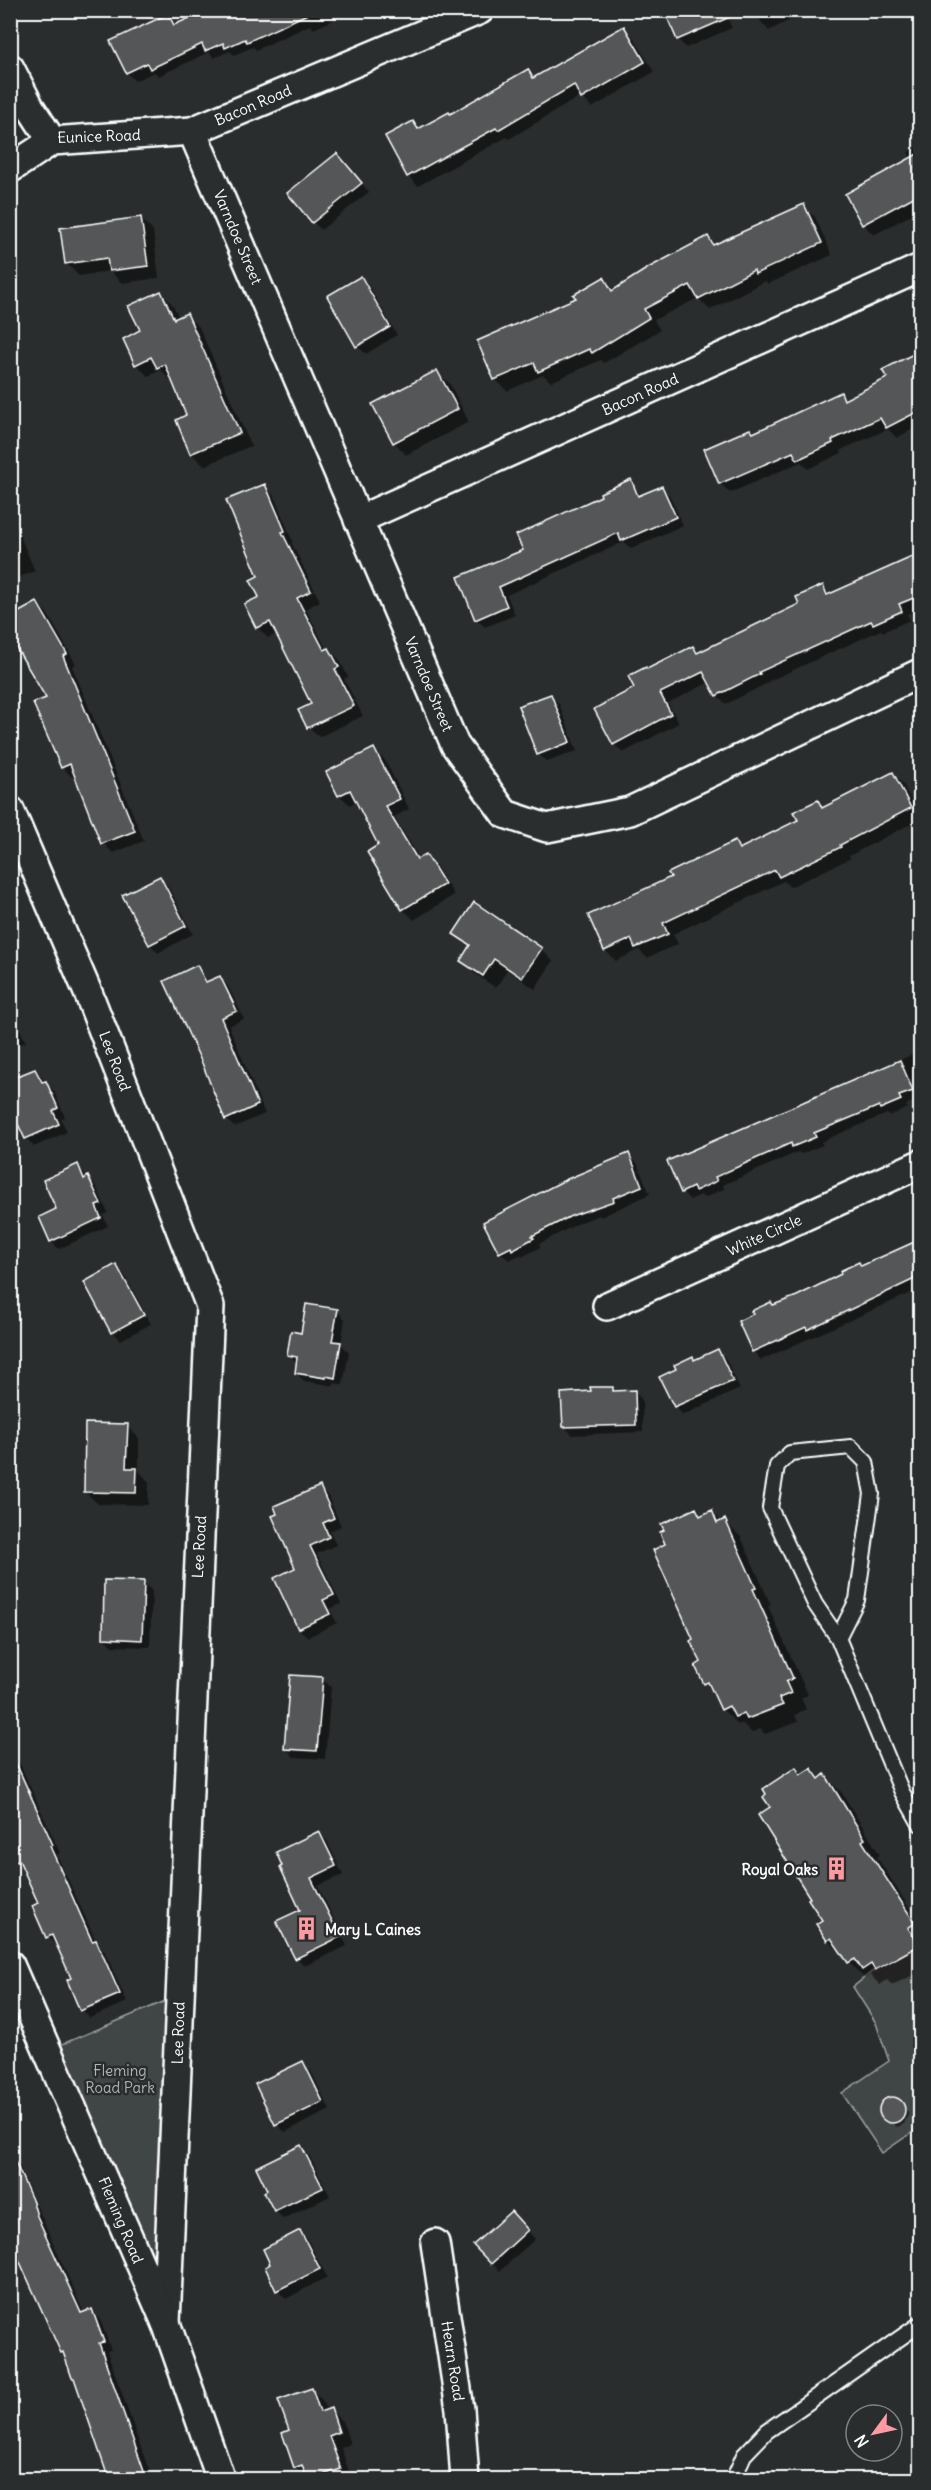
<svg xmlns="http://www.w3.org/2000/svg" width="931" height="2490" font-family="Delius,sans-serif">
  <style>
    .green { fill: #414445; stroke: #a0a2a2; stroke-width: 1.5 }
    .shadow { fill: #0007 }
    .building { fill: #555758; stroke: #fff; stroke-width: 1.5 }
    .lines { fill: none; stroke-linecap: round; stroke-linejoin: round }
    .service-casing { stroke: #fff; stroke-width: 18 }
    .minor-casing { stroke: #fff; stroke-width: 32 }
    .service { stroke: #2a2d2e; stroke-width: 14 }
    .minor { stroke: #2a2d2e; stroke-width: 27 }
    .labels { text-anchor: middle; dominant-baseline: central; stroke-width: 5; stroke-linejoin: round; paint-order: stroke }
    .street-label { font-size: 15px; fill: #fff; stroke: #2a2d2e }
    .poi-label { font-size: 15px; font-weight: bold; fill: #fff; stroke: #2a2d2e; text-anchor: end }
    .park-label { font-size: 15px; fill: #b3b4b5; stroke: #2a2d2e }
  </style>
  <rect width="100%" height="100%" fill="#2a2d2e"/>
  <filter id="ink" filterUnits="userSpaceOnUse"><feTurbulence type="fractalNoise" baseFrequency=".0167" numOctaves="2"/><feDisplacementMap in="SourceGraphic" scale="12" xChannelSelector="R" yChannelSelector="G"/><feConvolveMatrix kernelMatrix="1 2 1 2 8 2 1 2 1" color-interpolation-filters="sRGB"/></filter>
  <g filter="url(#ink)">
    <!-- green -->
    <g class="green">
      <path d="M920 1933V2127L882 2153 842 2093 889 2061 876 2023 853 1987Z"/>
      <path d="M180 1995 166 2279 148 2282 48 2050Z"/>
    </g>
    <!-- shadow -->
    <g class="shadow">
      <path d="M211 10H340L342 16 314 29 310 25 256 50 253 47 234 55 230 51 214 58 209 52 159 76 154 72 135 81 127 73 112 42 168 15 177 26Z"/>
      <path d="M724 10 732 28 686 48 678 39Z"/>
      <path d="M755 10H809L769 31 761 22Z"/>
      <path d="M624 28 634 38 654 72 592 108 581 96 509 139 507 137 418 186 408 176 413 123 420 130 450 116 527 71 535 79Z"/>
      <path d="M920 147V210L874 235 863 224 911 159 908 152Z"/>
      <path d="M345 163 369 192 321 230 313 222Z"/>
      <path d="M803 206 815 217 832 255 768 284 765 281 710 310 698 298 654 320 660 330 604 363 601 360 551 382 543 375 507 391 495 379 578 299 603 279 616 291 708 238 716 245Z"/>
      <path d="M140 218 153 231 159 278 122 283 110 271 79 276 66 263Z"/>
      <path d="M361 278 369 286 397 335 366 354 357 346Z"/>
      <path d="M161 293 173 305 179 318 186 314 199 327 251 446 204 466 191 453 188 416 173 379 170 380 161 370 148 376 136 364 142 331Z"/>
      <path d="M920 352V425L897 438 888 429 841 450 842 453 808 469 801 462 730 493 720 483 754 434 840 394 846 400 889 379Z"/>
      <path d="M437 372 450 384 469 422 406 455 394 442Z"/>
      <path d="M10 428 17 443 10 446Z"/>
      <path d="M10 461 15 472 10 474Z"/>
      <path d="M630 481 642 496 661 488 670 496 683 525 631 549 624 542 507 595 515 615 485 627 476 619 460 578 525 551 603 497Z"/>
      <path d="M264 486 274 496 293 542H291L320 601 306 609 327 650 329 649 339 659 348 677 344 679 363 716 319 737 309 727 300 711 313 704 278 633 268 638 258 628 246 605 261 597Z"/>
      <path d="M10 513 35 571 10 581Z"/>
      <path d="M920 560V608L907 614 910 620 883 632 881 630 767 682 768 683 726 704 717 695 710 682 668 703 679 723 623 753 614 744 636 688 648 670 692 647 699 654 801 605 822 587 831 595Z"/>
      <path d="M37 603 47 613 76 664 72 666 144 841 113 853 103 843 76 775 72 777 62 767 48 698Z"/>
      <path d="M551 695 559 704 577 751 547 762 538 754Z"/>
      <path d="M374 750 385 760 409 809 394 817 420 859 426 855 436 866 454 895 414 920 403 909 380 846 358 801 350 805 339 795Z"/>
      <path d="M893 774 903 784 920 819 849 856 851 858 790 887 784 881 673 934 678 944 647 958 639 950 616 961 605 950 673 878 734 843 741 850 800 821 818 802 825 809Z"/>
      <path d="M160 878 168 886 193 934 158 953 150 944 124 896Z"/>
      <path d="M455 933 541 949 553 961 535 989 507 970 496 988 474 973 462 960 470 948Z"/>
      <path d="M197 967 209 983 220 977 228 986 244 1019 229 1026 265 1114 234 1127 226 1119Z"/>
      <path d="M10 1010 26 1042 10 1048Z"/>
      <path d="M920 1051V1098L906 1105 908 1108 889 1116 887 1114 834 1136 821 1142 823 1145 801 1154 798 1152 723 1185 724 1189 704 1198 701 1195 690 1200 682 1192 669 1162Z"/>
      <path d="M35 1070 54 1091 65 1117 61 1119 67 1132 34 1147 26 1138Z"/>
      <path d="M628 1155 637 1163 650 1194 601 1217 599 1215 579 1223 539 1244 541 1247 522 1257 520 1255 509 1260 500 1252Z"/>
      <path d="M77 1166 96 1186 108 1213 103 1215 108 1226 59 1249 51 1241 58 1210Z"/>
      <path d="M920 1240V1289L761 1360 753 1351 774 1306 843 1275 859 1263 862 1267Z"/>
      <path d="M116 1266 124 1274 151 1324 121 1340 113 1332Z"/>
      <path d="M337 1311 345 1319 341 1344 349 1352 343 1385 334 1383V1386L304 1381 296 1373 298 1364 289 1355 303 1335Z"/>
      <path d="M717 1351 726 1359 740 1389 683 1415 675 1407 678 1370 693 1358 695 1361Z"/>
      <path d="M612 1388 616 1392 634 1391 642 1400 643 1432 572 1435 564 1426 592 1393Z"/>
      <path d="M127 1426 139 1438V1471L149 1482 148 1505 98 1504 85 1492Z"/>
      <path d="M320 1488 328 1496 341 1526 330 1531 336 1545 317 1554 341 1604 330 1609 337 1623 308 1637 299 1629 276 1579 297 1569Z"/>
      <path d="M696 1509 703 1516 712 1512 722 1522 724 1521 741 1537 771 1605 768 1606 808 1695 801 1698 806 1709 795 1715 798 1722 765 1734 760 1729 752 1733 742 1723 738 1725 722 1709 715 1693 705 1683 703 1663 667 1545Z"/>
      <path d="M915 1557H920V1609L917 1605 919 1580 914 1575Z"/>
      <path d="M143 1583 152 1591 150 1647 112 1646 104 1638Z"/>
      <path d="M322 1679 331 1687 325 1759 294 1757 285 1748Z"/>
      <path d="M10 1742 60 1853 57 1855 96 1941 104 1950 127 2002 90 2018 82 2010 73 1979 58 1944 56 1945 48 1937 40 1903 25 1870 16 1861 10 1849Z"/>
      <path d="M795 1769 802 1775 811 1769 821 1779 825 1776 842 1793 880 1855 877 1857 920 1925V1972L892 1985 887 1980 880 1985 870 1975 865 1979 828 1940 824 1920 772 1808Z"/>
      <path d="M319 1833 327 1841 343 1875 318 1886 347 1946 305 1966 297 1958 278 1922 302 1910Z"/>
      <path d="M302 2063 311 2071 330 2110 285 2132 276 2124Z"/>
      <path d="M891 2098 899 2101 909 2113 904 2124 897 2127 886 2120 880 2109 886 2100Z"/>
      <path d="M10 2145 84 2313 92 2311 100 2319 111 2350 107 2351 147 2465 155 2474 157 2480H109L76 2380 10 2239Z"/>
      <path d="M301 2147 309 2155 330 2196 283 2219 275 2210 266 2192Z"/>
      <path d="M519 2221 535 2239 500 2271 492 2263Z"/>
      <path d="M300 2232 308 2240 327 2277 286 2299 277 2290 267 2268Z"/>
      <path d="M312 2390 324 2402 327 2411 330 2410 343 2422 350 2444 341 2448 352 2480H308L295 2467 291 2431Z"/>
    </g>
    <!-- building -->
    <g class="building">
      <path d="M207 10H316L247 42 245 39 225 48 223 43 205 51 202 44 150 69 147 63 126 73 110 41 168 14 174 25Z"/>
      <path d="M664 10H746L677 40Z"/>
      <path d="M624 26 645 62 581 99 574 85 498 130 496 128 407 177 385 136 413 121 418 129 449 112 450 114 528 69 533 78Z"/>
      <path d="M921 152V193L862 225 845 194Z"/>
      <path d="M337 153 362 183 312 223 287 193Z"/>
      <path d="M804 204 822 243 755 274 754 270 698 299 690 285 644 309 649 318 592 353 589 349 538 372 534 363 494 380 477 341 576 298 573 295 604 277 612 291 648 268 708 236 713 245Z"/>
      <path d="M141 217 148 266 109 271 107 258 65 264 60 228Z"/>
      <path d="M361 276 390 327 356 347 327 296Z"/>
      <path d="M161 291 174 319 187 313 240 433 190 454 176 420 186 415 165 364 157 368 151 357 135 365 123 339 140 330 128 306Z"/>
      <path d="M921 350V410L886 428 880 418 832 440 833 443 797 460 793 452 719 484 704 449 750 429 753 433 841 392 844 400 887 378 882 370Z"/>
      <path d="M437 370 458 409 393 443 372 404Z"/>
      <path d="M631 479 638 496 662 486 676 517 621 541 618 533 499 587 507 606 475 620 458 577 523 550 516 535 601 496 600 493Z"/>
      <path d="M265 484 285 531 282 532 311 591 297 598 324 650 329 648 339 667 335 669 354 706 307 728 298 710 311 704 270 622 256 628 244 604 259 597 250 580 258 576 226 500Z"/>
      <path d="M921 553V595L899 604 902 611 873 624 871 621 759 672 760 674 716 696 703 672 660 693 671 714 613 745 594 709 634 688 628 676 646 667 647 669 693 646 697 653 799 604 796 597 823 585 827 595Z"/>
      <path d="M37 602 67 654 63 656 135 831 101 844 70 764 61 768 33 703 46 698 10 637V617Z"/>
      <path d="M551 694 570 742 537 755 518 706Z"/>
      <path d="M374 748 400 799 385 806 417 859 426 854 445 884 402 910 367 852 378 845 350 790 338 796 326 772Z"/>
      <path d="M893 772 911 808 840 845 841 847 779 877 775 870 663 923 668 934 635 948 631 939 604 951 588 915 671 877 668 873 735 841 739 849 798 820 793 812 818 800 822 808Z"/>
      <path d="M160 876 186 926 149 945 122 895Z"/>
      <path d="M474 902 542 948 522 978 494 959 483 976 460 961 470 945 453 934Z"/>
      <path d="M197 965 206 982 220 976 237 1011 221 1018 258 1105 225 1120 202 1063 164 981Z"/>
      <path d="M900 1060 913 1091 899 1096 901 1100 880 1109 879 1106 814 1133 816 1137 792 1147 791 1143 744 1164 715 1177 717 1181 695 1191 693 1187 681 1193 667 1161Z"/>
      <path d="M35 1069 42 1082 46 1081 58 1108 53 1111 59 1124 25 1139 10 1107V1079Z"/>
      <path d="M629 1153 642 1186 613 1198 614 1201 571 1216 532 1236 534 1238 512 1250 511 1247 499 1253 483 1222 565 1180Z"/>
      <path d="M78 1164 84 1179 88 1176 101 1204 96 1206 101 1218 50 1242 39 1217 56 1209 43 1180Z"/>
      <path d="M921 1239V1276L807 1330 806 1327 752 1352 738 1321 753 1314 751 1311 771 1302 773 1305 797 1296 841 1274 840 1271 859 1262 861 1266Z"/>
      <path d="M116 1264 144 1315 111 1333 84 1282Z"/>
      <path d="M306 1304 338 1309 332 1341 341 1342 335 1378 326 1376V1378L295 1373 297 1357 287 1355 291 1331 301 1333Z"/>
      <path d="M718 1349 733 1381 674 1407 659 1377 676 1369 674 1365 693 1356 694 1360Z"/>
      <path d="M590 1387H613V1391L635 1390 636 1425 563 1427 561 1393 591 1391Z"/>
      <path d="M85 1423 128 1424 126 1468H137L136 1493 84 1492Z"/>
      <path d="M320 1486 334 1518 323 1523 329 1537 310 1546 334 1595 323 1600 330 1614 298 1629 274 1578 295 1568 272 1516 277 1514 274 1506Z"/>
      <path d="M696 1508 700 1516 712 1510 717 1523 725 1519 756 1588 753 1589 793 1678 786 1682 791 1693 779 1698 783 1705 747 1719 744 1713 735 1717 729 1706 721 1710 708 1682 704 1684 695 1666 701 1662 690 1641 693 1639 653 1550 665 1544 660 1532 664 1530 661 1524Z"/>
      <path d="M104 1580 144 1581 142 1640 103 1638Z"/>
      <path d="M290 1675 323 1677 317 1751 284 1749Z"/>
      <path d="M10 1750 53 1845 50 1846 92 1941 96 1940 120 1994 80 2011 67 1980 71 1978 52 1935 46 1938 32 1906 38 1903 19 1860 10 1864Z"/>
      <path d="M796 1767 800 1775 811 1768 819 1779 825 1774 865 1839 862 1841 915 1923 908 1928 920 1945 875 1970 871 1964 862 1970 855 1959 848 1963 831 1938 827 1941 816 1924 822 1920 808 1899 810 1898 758 1815 770 1807 763 1797 766 1794 763 1789Z"/>
      <path d="M319 1831 336 1866 311 1878 340 1937 295 1959 276 1921 300 1910 280 1867 282 1866 276 1852Z"/>
      <path d="M303 2061 323 2102 275 2125 255 2084Z"/>
      <circle cx="892" cy="2110" r="13"/>
      <path d="M301 2145 323 2188 274 2211 264 2192 267 2190 256 2167Z"/>
      <path d="M10 2150 33 2202 37 2216 81 2313 92 2309 104 2342 99 2343 147 2480H109L74 2378H72L63 2352 61 2353 10 2240Z"/>
      <path d="M511 2211 528 2230 491 2264 473 2245Z"/>
      <path d="M300 2230 320 2269 276 2291 265 2267 270 2264 263 2249Z"/>
      <path d="M312 2388 320 2412 331 2408 339 2432 329 2436 341 2469 307 2480 302 2465 294 2468 282 2433 289 2430 278 2400Z"/>
    </g>
    <g class="lines">
      <defs>
        <g id="service">
          <path d="M838 1638 857 1600 872 1494 866 1462 851 1447 790 1453 777 1466 770 1508 815 1604 838 1638 902 1792 920 1824"/>
          <path d="M733 2480 744 2455 767 2431 920 2324"/>
        </g>
        <g id="minor">
          <path d="M10 68 30 107 52 141"/>
          <path d="M192 131 455 745 505 814 547 828 630 811 920 673"/>
          <path d="M52 141 192 131 480 10"/>
          <path d="M10 169 52 141"/>
          <path d="M358 520 920 268"/>
          <path d="M10 810 89 995 210 1306 166 2323"/>
          <path d="M607 1306 920 1164"/>
          <path d="M10 1965 166 2323 221 2480"/>
          <path d="M435 2243 460 2409 465 2480"/>
        </g>
      </defs>
      <!-- service casing -->
      <use href="#service" class="service-casing"/>
      <!-- minor casing -->
      <use href="#minor" class="minor-casing"/>
      <!-- service -->
      <use href="#service" class="service"/>
      <!-- minor -->
      <use href="#minor" class="minor"/>
    </g>
  </g>
  <!-- icons -->
  <defs>
    <symbol id="building-bare" viewBox="-9 -9 18 18"><path d="M-4-6H4V6H1V3H-1V6H-4ZM-2.5-4.3h1.7v1.8h-1.7ZM.8-4.3h1.7v1.8H.8ZM-2.5-1h1.7V.8h-1.7ZM.8-1h1.7V.8H.8Z" fill="#ff9aa2" stroke="#2a2d2e" stroke-width="2.5" paint-order="stroke"/></symbol>
  </defs>
  <g fill-rule="evenodd">
    <use href="#building-bare" x="820" y="1852" width="33" height="33"/>
    <use href="#building-bare" x="290" y="1912" width="33" height="33"/>
  </g>
  <g class="labels">
    <!-- street labels -->
    <g class="street-label">
      <text transform="translate(253 105) rotate(-23)">Bacon Road</text>
      <text transform="translate(99 136) rotate(-2)">Eunice Road</text>
      <text transform="translate(238 237) rotate(67)">Varndoe Street</text>
      <text transform="translate(640 394) rotate(-24)">Bacon Road</text>
      <text transform="translate(429 684) rotate(67)">Varndoe Street</text>
      <text transform="translate(115 1061) rotate(69)">Lee Road</text>
      <text transform="translate(764 1235) rotate(-24)">White Circle</text>
      <text transform="translate(199 1547) rotate(-87)">Lee Road</text>
      <text transform="translate(178 2033) rotate(-88)">Lee Road</text>
      <text transform="translate(121 2220) rotate(67)">Fleming Road</text>
      <text transform="translate(453 2361) rotate(81)">Hearn Road</text>
    </g>
    <!-- poi labels -->
    <g class="poi-label">
      <text x="818" y="1869">Royal Oaks</text>
      <text x="325" y="1929" text-anchor="start">Mary L Caines</text>
    </g>
    <!-- park labels -->
    <g class="park-label">
      <text x="120" y="2070">Fleming<tspan x="120" dy="17">Road Park</tspan></text>
    </g>
  </g>
  <!-- margin -->
  <rect width="931" height="2490" fill="none" stroke="#2a2d2e" stroke-width="36"/>
  <rect x="18" y="18" width="895" height="2454" fill="none" stroke="#fff" stroke-width="2" filter="url(#ink)"/>
  <!-- north arrow -->
  <g transform="translate(874 2433) rotate(237)"><circle r="28" fill="#2a2d2e" stroke="#7f8182" stroke-width="1.5"/>
  <path d="M0-4.5L10 22L0 15L-10 22Z" fill="#ff9aa2"/>
  <text y="-9" font-size="16" font-weight="bold" text-anchor="middle" fill="#ffffff">N</text>
  </g>
</svg>
